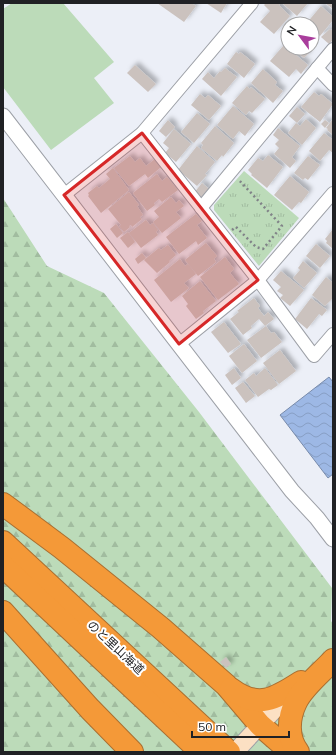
<svg xmlns="http://www.w3.org/2000/svg" width="336" height="755" font-family="Mulish,'Noto Sans JP',sans-serif">
  <style>
    .grass { fill: #bcdbb9 }
    .forest { fill: url(#forest-firs) }
    .park { fill: url(#park-tufts) }
    .water { fill: url(#water-waves); stroke: #788bab }
    .building { fill: #cbc2be; filter: url(#shadow) }
    .lines { fill: none; stroke-linecap: round; stroke-linejoin: round }
    .minor-casing { stroke: #9da0a7; stroke-width: 14 }
    .tertiary-casing { stroke: #9da0a7; stroke-width: 17 }
    .secondary-casing { stroke: #9da0a7; stroke-width: 19 }
    .motorway-casing { stroke: #aa6f31; stroke-width: 24 }
    .path { stroke: #818388; stroke-width: 2.5; stroke-dasharray: 2 3; stroke-linecap: butt }
    .minor { stroke: #fff; stroke-width: 12 }
    .tertiary { stroke: #fff; stroke-width: 15 }
    .secondary { stroke: #fce0c3; stroke-width: 17 }
    .motorway { stroke: #f49938; stroke-width: 22 }
    .marked { fill: #d62828; fill-opacity: 0.2; stroke: #d62828; stroke-width: 3; stroke-linejoin: round }
    .labels { text-anchor: middle; dominant-baseline: central; stroke-width: 4; stroke-linejoin: round; paint-order: stroke }
    .street-label { font-size: 12px; fill: #202124; stroke: #fff }
  </style>
  <defs>
    <pattern id="forest-firs" width="22" height="20" patternUnits="userSpaceOnUse"><rect width="22" height="20" fill="#bcdbb9"/><path d="M5 1l3.5 6h-7zM16 11l3.5 6h-7z" fill="#a1bc9f"/></pattern>
    <pattern id="park-tufts" width="24" height="20" patternUnits="userSpaceOnUse"><rect width="24" height="20" fill="#bcdbb9"/><path d="M3 7l-1-3M5 7V3M7 7l1-3M15 17l-1-3M17 17v-4M19 17l1-3" fill="none" stroke="#a1bc9f"/></pattern>
    <pattern id="water-waves" width="16" height="10" patternUnits="userSpaceOnUse"><rect width="16" height="10" fill="#9db8e5"/><path d="M0 5q4-4 8 0t8 0" fill="none" stroke="#879ec4"/></pattern>
    <filter id="shadow"><feDropShadow dx="3.5" dy="-3.5" stdDeviation="2" flood-color="#0004"/></filter>
  </defs>
  <rect width="100%" height="100%" fill="#eceff7"/>
  <!-- grass -->
  <path class="grass" d="M12 3H63L114 62 94 78 114 103 51 150 3 87V9Z"/>
  <!-- forest -->
  <path class="forest" d="M3 198 47 266 104 293 199 412 332 588 331 621 333 624V752H3Z"/>
  <!-- park -->
  <path class="park" d="M244 171 299 218 259 266 214 210V205Z"/>
  <!-- water -->
  <path class="water" d="M329 377 333 382V474L328 478 280 415Z"/>
  <!-- building -->
  <g class="building">
    <path d="M157 3H191L196 6 184 22Z"/>
    <path d="M206 3H227L221 13Z"/>
    <path d="M266 3H279L280 4 279 5 290 16 274 34 260 22 270 11 264 5Z"/>
    <path d="M282 3H308L297 16Z"/>
    <path d="M325 3H333V9Z"/>
    <path d="M321 6 333 17V20L320 36 312 29V24H306Z"/>
    <path d="M330 29 333 31V40L329 44 321 37Z"/>
    <path d="M288 37V47L283 43Z"/>
    <path d="M284 45 308 65 301 74 296 69 289 77 270 61Z"/>
    <path d="M290 48H304V49L309 53 304 58 294 50 293 51Z"/>
    <path d="M236 52 239 54 240 52 244 55 255 64 244 78 227 64Z"/>
    <path d="M135 65 156 84 148 92 127 73Z"/>
    <path d="M225 68 237 77 221 96 202 79 208 72 214 78 220 71 221 72Z"/>
    <path d="M263 69 277 82 275 85 283 91 273 103 251 83Z"/>
    <path d="M247 86 250 89 251 87 265 99 252 113 249 111 246 115 232 103Z"/>
    <path d="M314 92 319 96 321 94 333 104 320 122 301 107Z"/>
    <path d="M200 94 205 98 208 95 221 106 209 120 191 105Z"/>
    <path d="M233 106 254 124 245 136 239 131 233 139 217 125Z"/>
    <path d="M297 107 305 114 297 123 289 116Z"/>
    <path d="M197 113 210 124 194 143 181 132Z"/>
    <path d="M306 119 316 128 302 145 288 133 296 123 300 126Z"/>
    <path d="M333 119V135L327 130 328 129 326 128Z"/>
    <path d="M168 120 175 127 166 137 159 131Z"/>
    <path d="M325 120 329 123 325 128 321 124Z"/>
    <path d="M215 126 234 143 223 157 222 155 217 161 201 148 203 145 201 143Z"/>
    <path d="M278 128 300 146 292 157 296 161 290 168 274 154 279 148 275 144 279 140 273 135Z"/>
    <path d="M174 129 191 144 176 162 165 153 169 148 163 143Z"/>
    <path d="M324 133 333 140V153L329 150 320 161 309 151Z"/>
    <path d="M197 146 215 162 205 174 207 175 197 186 178 170Z"/>
    <path d="M268 155 283 167 267 188 251 175 252 174 248 170 258 158 263 161Z"/>
    <path d="M130 156 135 162 140 158 146 166 155 159 161 167 148 178 145 174 129 186 114 168Z"/>
    <path d="M308 156 320 165 308 180 305 178 303 180 294 173Z"/>
    <path d="M113 168 129 190 101 213 88 196 89 195 88 193 97 186 99 188 110 179 106 174Z"/>
    <path d="M157 174 162 181 167 177 178 190 162 202 159 199 154 203 155 205 147 211 133 193Z"/>
    <path d="M290 176 309 192 301 203 299 202 292 210 274 195Z"/>
    <path d="M202 183 209 189 201 198 194 193Z"/>
    <path d="M129 192 139 205 137 206 143 215 140 217 142 219 132 227 131 225 129 226 130 227 124 232 119 226 121 225 108 209Z"/>
    <path d="M171 197 176 203 179 200 184 206 176 212 181 218 162 233 153 222 159 217 154 211Z"/>
    <path d="M196 214 202 221 197 225 207 238 198 245 196 241 179 254 166 237Z"/>
    <path d="M146 220 150 225 153 223 158 230 156 232 158 235 141 248 129 233Z"/>
    <path d="M116 224 123 233 117 238 110 229Z"/>
    <path d="M333 229V249L326 243 327 241 325 239Z"/>
    <path d="M128 232 135 242 128 248 120 238Z"/>
    <path d="M206 243 217 256 214 259 216 262 198 276 185 260Z"/>
    <path d="M316 244 330 256 320 268 306 256Z"/>
    <path d="M168 245 176 255 169 261 170 262 157 273 144 260 159 248 161 250Z"/>
    <path d="M142 253 146 258 138 264 135 259Z"/>
    <path d="M225 257 234 269 230 273 239 284 218 300 200 277Z"/>
    <path d="M180 259 185 266 188 264 196 274 184 283 189 288 171 302 154 280Z"/>
    <path d="M303 261 317 273 304 288 293 278 300 270 298 268Z"/>
    <path d="M281 271 304 290 290 306 280 298 283 295 277 291 281 287 273 280Z"/>
    <path d="M326 277 333 283V298L325 306 312 295Z"/>
    <path d="M200 281 216 301 203 311 204 313 196 319 186 306 188 304 182 296Z"/>
    <path d="M254 298 260 306 258 308 264 316 268 312 274 319 265 326 259 319 251 326 252 328 243 335 230 319 239 312 237 311Z"/>
    <path d="M311 298 327 310 322 316 319 314 307 329 295 319Z"/>
    <path d="M224 322 241 344 228 353 211 332Z"/>
    <path d="M266 326 271 333 274 332 282 342 261 358 247 340Z"/>
    <path d="M244 344 257 361 242 373 229 356Z"/>
    <path d="M280 350 296 371 279 384 263 363Z"/>
    <path d="M234 368 241 378 232 385 225 375Z"/>
    <path d="M265 368 278 385 271 390 269 389 258 397 245 380 254 373 256 376Z"/>
    <path d="M243 382 255 396 246 403 235 388Z"/>
    <path d="M226 657 231 664 226 668 220 662Z"/>
  </g>
  <g class="lines">
    <defs>
      <g id="minor">
        <path d="M317 68 333 85"/>
        <path d="M142 133 258 280 314 356 333 334"/>
        <path d="M64 195 142 133 252 3"/>
        <path d="M201 208 333 49"/>
        <path d="M179 344 258 280 333 193"/>
      </g>
      <path id="tertiary" d="M3 116 292 491 317 518 333 539"/>
      <path id="secondary" d="M235 752 291 692"/>
      <g id="motorway">
        <path d="M3 504 62 548 161 628 226 685 260 725 291 752"/>
        <path d="M3 542 229 752"/>
        <path d="M3 566 201 752"/>
        <path d="M3 612 90 709 132 752"/>
        <path d="M231 689C259 710 276 698 301 682"/>
        <path d="M298 752C287 738 288 718 296 702 303 687 322 672 333 660"/>
      </g>
    </defs>
    <!-- minor casing -->
    <use href="#minor" class="minor-casing"/>
    <!-- tertiary casing -->
    <use href="#tertiary" class="tertiary-casing"/>
    <!-- secondary casing -->
    <use href="#secondary" class="secondary-casing"/>
    <!-- motorway casing -->
    <use href="#motorway" class="motorway-casing"/>
    <!-- path -->
    <path class="path" d="M232 230 236 227 256 247 263 249 282 226 238 179"/>
    <!-- minor -->
    <use href="#minor" class="minor"/>
    <!-- tertiary -->
    <use href="#tertiary" class="tertiary"/>
    <!-- secondary -->
    <use href="#secondary" class="secondary"/>
    <!-- motorway -->
    <use href="#motorway" class="motorway"/>
  </g>
  <!-- marked area -->
  <path class="marked" d="M142 133 258 280 179 344 64 195Z"/>
  <g class="labels">
    <!-- street labels -->
    <g class="street-label">
      <text transform="translate(116 647) rotate(43)">のと里山海道</text>
    </g>
  </g>
  <!-- border -->
  <rect width="336" height="755" fill="none" stroke="#202124" stroke-width="8"/>
  <!-- north arrow -->
  <g transform="translate(300 36) rotate(302)"><circle r="19" fill="#ffffff" stroke="#a6a6a7"/>
  <path d="M0-3L7 15L0 10L-7 15Z" fill="#a93d9c"/>
  <text y="-6" font-size="11" font-weight="bold" text-anchor="middle" fill="#202124">N</text>
  </g>
  <!-- scale -->
  <path d="M192 731v6h97v-6" fill="none" stroke="#202124" stroke-width="2"/>
  <text x="198" y="731" font-size="12" fill="#202124" stroke="#ffffff" stroke-width="3" paint-order="stroke">50 m</text>
</svg>
